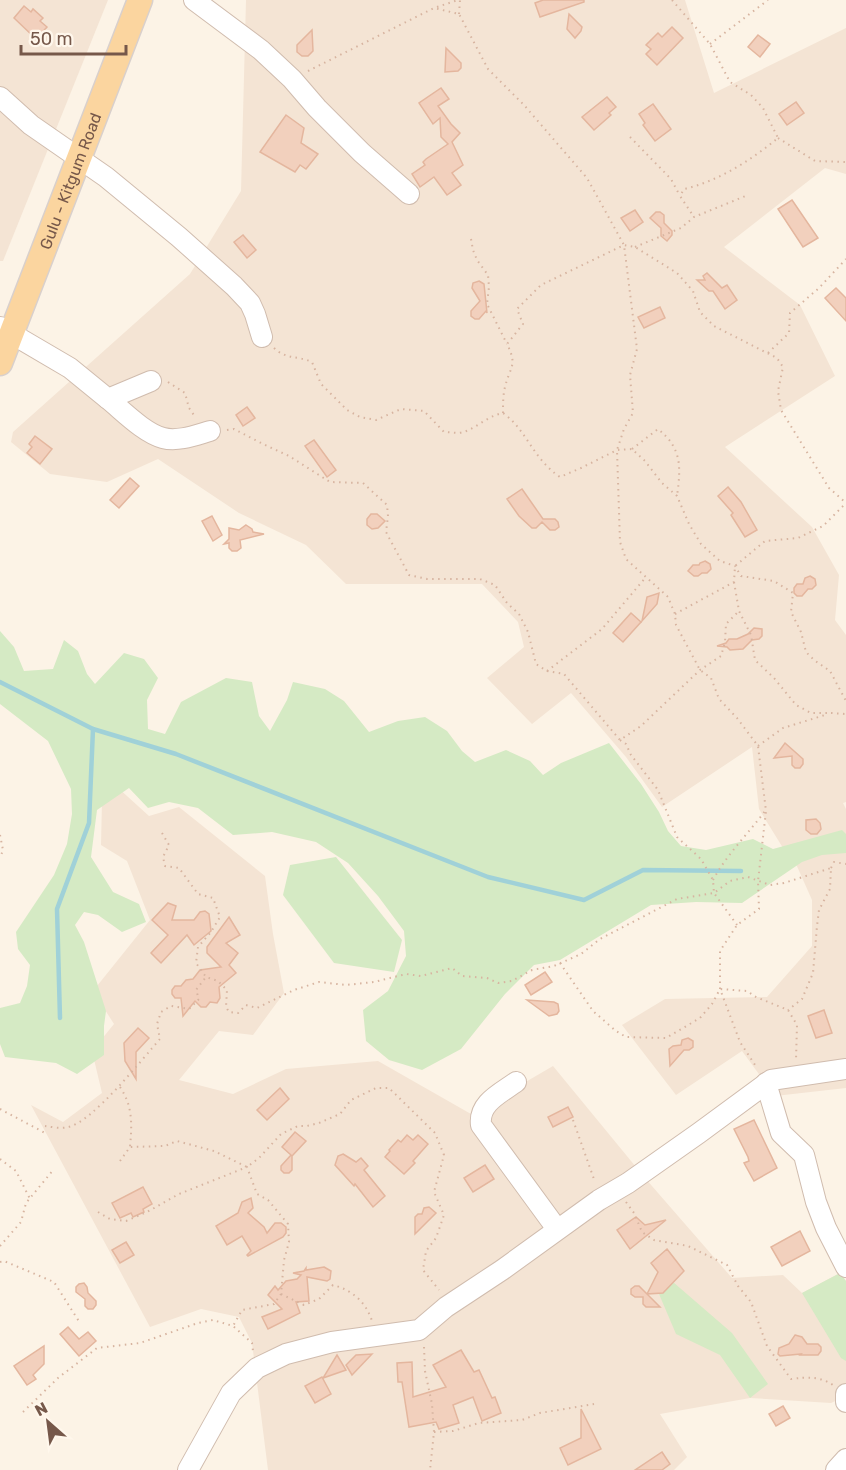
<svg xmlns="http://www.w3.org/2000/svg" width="846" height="1470" font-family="Rubik,sans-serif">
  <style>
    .residential { fill: #f4e4d4 }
    .green { fill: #d5eac4 }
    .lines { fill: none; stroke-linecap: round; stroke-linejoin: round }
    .stream { stroke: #a0d1d8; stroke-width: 4.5 }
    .building { fill: #f2d0bd; stroke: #e4b69e; stroke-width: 1.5 }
    .minor-casing { stroke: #d0bcae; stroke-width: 22 }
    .major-casing { stroke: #d9d0cc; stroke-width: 27 }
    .path { stroke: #d7b4a0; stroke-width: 2; stroke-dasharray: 1.5 4.5; stroke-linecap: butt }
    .minor { stroke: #fff; stroke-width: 20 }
    .major { stroke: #fbd59f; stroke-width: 24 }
    .labels { text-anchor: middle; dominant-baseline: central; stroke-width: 5; stroke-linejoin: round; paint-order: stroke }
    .street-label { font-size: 16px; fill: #76584a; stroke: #fff7ec }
  </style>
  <rect width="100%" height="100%" fill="#fcf3e6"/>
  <!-- residential -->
  <g class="residential">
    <path d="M0 0H108L3 261H0Z"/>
    <path d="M246 0H685L714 93 846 28V174L825 168 724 247 800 305 835 376 725 447 812 527 839 575 835 620 846 635V802L843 803 846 809V1088L775 1096 742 1051 676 1095 622 1025 665 999 767 997 812 946V900L796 864 783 848 759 809 752 747 662 807 626 757 571 693 532 724 487 678 524 647 518 622 482 584H346L306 545 239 513 158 459 107 482 50 474 11 442 13 432 190 274 241 191Z"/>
    <path d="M116 786 149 816 179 807 265 876 273 934 284 993 253 1035 219 1031 179 1080 233 1094 286 1069 378 1061 471 1114 553 1066 645 1178 732 1278 783 1275 802 1293 840 1273 846 1281V1396L831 1403 750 1398 660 1414 687 1457 674 1470H268L252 1343 239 1317 201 1309 150 1327 31 1105 63 1122 102 1093 92 1051 114 1024 93 991 150 920 127 861 101 845 102 801Z"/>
  </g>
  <!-- green -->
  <g class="green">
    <path d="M0 631 14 647 24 671 53 669 64 640 78 651 87 674 95 684 124 653 144 659 158 678 147 700 148 729 165 734 181 702 226 678 252 682 259 716 270 731 287 700 293 682 325 689 344 701 369 732 398 721 425 717 447 731 462 751 475 762 506 750 530 761 543 775 561 763 609 743 641 784 659 812 668 831 681 846 706 850 753 839 773 849 842 830 846 834V853L822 855 802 862 742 903 696 902 651 905 560 960 534 965 505 994 461 1049 422 1070 389 1060 366 1041 363 1010 388 991 406 956 404 931 378 896 348 863 316 842 272 832 233 835 198 808 169 802 148 808 129 788 97 810 91 857 113 892 139 904 146 922 122 932 98 915 84 912 75 925 84 942 106 1011 104 1026V1055L77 1074 56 1063 5 1057 0 1044V1008L20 1003 27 986 30 965 18 949 16 932 54 875 67 844 72 814 71 789 48 741 0 704Z"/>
    <path d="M336 857 402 940 394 972 334 963 283 895 290 865Z"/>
    <path d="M840 1273 846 1281V1361L841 1358 802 1293Z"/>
    <path d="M673 1282 732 1333 768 1384 750 1398 720 1355 676 1334 659 1294Z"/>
  </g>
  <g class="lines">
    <!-- stream -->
    <g class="stream">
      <path d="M0 682 93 729 176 754 488 877 584 900 643 870 741 871"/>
      <path d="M60 1018 57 909 89 823 93 729"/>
    </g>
  </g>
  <!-- building -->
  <g class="building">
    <path d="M543 0H584V2L540 17 535 3Z"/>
    <path d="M24 6 31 12 33 9 43 18 40 21 47 27 36 39 14 18Z"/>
    <path d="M569 14 582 27 581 31 575 38 567 29Z"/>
    <path d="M672 27 683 38 657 65 646 54 651 49 646 45 658 33 662 37Z"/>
    <path d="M312 30 313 51 308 56H302L297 52V45Z"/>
    <path d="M758 35 770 44 760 57 748 47Z"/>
    <path d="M446 48 461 63V68L458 71 445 72Z"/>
    <path d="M441 88 449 99 438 106 451 124 460 133 452 142 463 165 452 173 461 185 447 195 434 177 420 187 412 174 425 165 423 162 426 159 448 144 441 137 440 118 433 124 419 103Z"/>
    <path d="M607 97 616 107 609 113 611 115 594 130 582 117Z"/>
    <path d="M796 102 804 113 787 125 779 114Z"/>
    <path d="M653 104 671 129 655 141 643 125 645 123 639 114Z"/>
    <path d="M286 115 304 128 301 143 318 154 306 169 300 165 295 172 260 152Z"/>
    <path d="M792 200 818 238 803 247 778 209Z"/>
    <path d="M635 210 643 222 630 231 621 218Z"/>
    <path d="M656 212H660L664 215V223L672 231V235L667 241 661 236V228L650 218Z"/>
    <path d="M243 235 256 250 247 258 234 242Z"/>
    <path d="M707 273 722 288 727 285 737 300 725 309 713 291H709L697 280H705L703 276Z"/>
    <path d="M479 281 484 284 487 313 486 311 479 319H475L471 316V311L480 301 472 288 473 283Z"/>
    <path d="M836 288 846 298V321L825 298Z"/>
    <path d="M660 307 665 318 644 328 638 317Z"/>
    <path d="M247 407 255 418 243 426 236 415Z"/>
    <path d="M35 436 52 449 40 464 27 453 32 447 29 444Z"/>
    <path d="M314 440 336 470 327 477 305 446Z"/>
    <path d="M130 478 139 486 119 508 110 500Z"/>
    <path d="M728 487 741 502 757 530 745 537 731 515 733 513 718 496Z"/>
    <path d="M522 489 543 519H555L558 522 559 527 555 530H550L542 522 536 528H532L519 516 507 499Z"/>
    <path d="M371 514H377L385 521 378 528 372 529 367 525V519Z"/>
    <path d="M212 516 222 535 213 541 202 521Z"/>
    <path d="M246 525 252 529 253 532 264 534 240 540 241 548 237 551H232L229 548V543L224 544 229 539V528L239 530Z"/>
    <path d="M705 561 710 564 711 569 707 573H702L698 576H694L688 571 693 565H699L700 563Z"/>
    <path d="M810 576 815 579 816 585 812 589H808L802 596H797L794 593V588L797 584H803L805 578Z"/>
    <path d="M659 593 657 604 642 621 647 597Z"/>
    <path d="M631 613 641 622 623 642 613 633Z"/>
    <path d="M754 628 762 629V636L759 639 752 640 743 649 730 650 727 647 717 646 726 643 729 639H737L748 634Z"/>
    <path d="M785 743 803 759V764L800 768H795L792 765V756L774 758Z"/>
    <path d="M816 819 820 823 821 829 817 834H811L806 830V820Z"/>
    <path d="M168 903 176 906 172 920H194L200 912 205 911 209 914 211 931 194 945 187 935 161 963 151 953 168 935 152 920Z"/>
    <path d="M229 917 240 935 226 943 238 953 229 965 236 973 219 987 220 998 217 1003 210 1002 206 1007H201L195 1001 183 1016 181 998H175L172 994V990L175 986H181L186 980 193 979 200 970 221 967 207 953V947Z"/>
    <path d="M545 972 552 982 531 995 525 985Z"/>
    <path d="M527 1000 554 1002 558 1004 559 1011 557 1014 549 1016Z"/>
    <path d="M824 1010 832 1033 816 1038 808 1016Z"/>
    <path d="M138 1028 149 1038 136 1052V1079L125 1061 124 1043Z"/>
    <path d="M688 1038 693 1041V1047L689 1050H684L670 1066 669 1049 673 1046 681 1045 682 1040Z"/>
    <path d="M280 1088 289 1099 267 1120 257 1110Z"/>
    <path d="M568 1107 573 1117 553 1127 548 1117Z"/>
    <path d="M754 1120 777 1168 754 1181 744 1163 749 1161 748 1157 734 1129Z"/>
    <path d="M295 1132 306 1141 292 1156V1170L289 1173H284L281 1170V1166L291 1155 282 1147Z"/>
    <path d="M407 1135 413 1140 418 1135 428 1144 413 1161 415 1163 404 1174 385 1157 390 1151 389 1150 398 1140 401 1142Z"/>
    <path d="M343 1154 356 1162 361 1158 368 1166 364 1170 385 1196 373 1207 355 1184 354 1186 335 1165 338 1156Z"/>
    <path d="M485 1165 494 1179 473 1192 464 1178Z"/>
    <path d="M143 1187 152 1204 143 1209 144 1212 133 1217 131 1213 120 1218 112 1203Z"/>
    <path d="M251 1198 253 1208 248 1213 264 1227 267 1233 275 1223H281L286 1227V1233L283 1237 248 1256 247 1255 251 1251 242 1236 227 1245 216 1226 238 1213 242 1202Z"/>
    <path d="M429 1207 436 1213 415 1234V1217L418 1214H422L424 1208Z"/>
    <path d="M636 1217 645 1225 666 1220 630 1249 617 1230Z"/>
    <path d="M800 1231 810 1251 782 1266 771 1247Z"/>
    <path d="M126 1242 134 1255 120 1263 112 1250Z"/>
    <path d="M667 1249 684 1271 663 1293 647 1294 660 1307H646L643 1304V1297H635L631 1294V1289L635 1286H639L647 1294 658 1272 651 1263Z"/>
    <path d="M324 1267 331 1271 330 1279 327 1281 307 1277 309 1301 296 1302 300 1313 268 1329 262 1317 282 1309 268 1295 275 1286 278 1290 286 1281 297 1279 301 1275 293 1273 304 1271 306 1268V1270Z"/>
    <path d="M84 1283 87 1287 88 1293 96 1301V1305L93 1309H88L85 1306V1299L76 1292V1287L79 1284Z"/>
    <path d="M68 1327 79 1339 88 1332 96 1341 79 1356 60 1334Z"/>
    <path d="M795 1335 802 1337 807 1344H818L821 1347V1351L818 1355H800L801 1354 780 1356 778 1354 779 1348 789 1344Z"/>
    <path d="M44 1346V1364L33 1375 36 1379 27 1385 14 1366Z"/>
    <path d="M461 1350 474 1372 479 1370 492 1398 495 1397 501 1413 482 1421 473 1397 453 1405 459 1423 439 1429 436 1422 409 1427 402 1382H398L397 1363 412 1362 413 1397 446 1387 433 1365Z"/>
    <path d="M372 1354 352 1375 346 1365 356 1355Z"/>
    <path d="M337 1355 346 1370 323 1378Z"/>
    <path d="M322 1377 331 1394 315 1403 305 1386Z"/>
    <path d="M783 1406 790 1418 776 1426 769 1414Z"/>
    <path d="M581 1409 601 1449 568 1465 560 1448 581 1438Z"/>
    <path d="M662 1452 670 1464 662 1470H635Z"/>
  </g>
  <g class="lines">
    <defs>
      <g id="minor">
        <path d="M194 0 261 50 292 79 317 108 362 153 409 194"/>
        <path d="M0 97 31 125 106 177 179 237 234 286 250 303 255 314 262 337"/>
        <path d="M0 327 70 368 108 399 151 381"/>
        <path d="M108 399C123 411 144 433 163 438 178 442 196 435 210 431"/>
        <path d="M516 1082C501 1093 478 1103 481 1125L557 1229"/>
        <path d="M766 1083 781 1133 804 1155 816 1202 826 1228 846 1267"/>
        <path d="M846 1394V1402"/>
        <path d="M188 1470 231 1393 257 1368 286 1354 332 1342 419 1330 446 1307 502 1270 599 1200 628 1183 699 1133 771 1080 846 1069"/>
        <path d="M836 1470 846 1459"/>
      </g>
      <g id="major">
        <path id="s1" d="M0 363 140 0"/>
      </g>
    </defs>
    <!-- minor casing -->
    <use href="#minor" class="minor-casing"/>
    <!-- major casing -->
    <use href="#major" class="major-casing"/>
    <!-- path -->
    <g class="path">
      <path d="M672 0 710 44 730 82 751 95 763 108 778 138C751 160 719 181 684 189L680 196 694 217"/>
      <path d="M437 7 458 0"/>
      <path d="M459 14 460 0"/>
      <path d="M710 44 768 0"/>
      <path d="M308 71 434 8 459 14 488 69 524 105 587 178 624 245 637 349 630 375 633 413 624 429 617 450 620 542 626 559 668 597 675 614 676 625 700 670 711 678 719 699 737 718 758 746 766 811 758 881 759 909 737 925 720 951V989L740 1042 757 1068"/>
      <path d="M630 137 671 179 680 196"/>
      <path d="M778 138 815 161 846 162"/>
      <path d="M471 239 473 250 477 260 488 275 489 287 487 304 507 344"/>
      <path d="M635 247 681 228 694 217 748 195"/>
      <path d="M274 348C287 360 296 355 312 362L321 384 347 410 360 417 376 420 401 409 424 411 444 432C449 432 454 433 459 433 474 431 486 416 503 413 527 430 532 458 560 477L581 468 617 450 632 449 645 461 662 483 677 496 689 524 701 544 720 561 735 566 741 576 774 581 793 593 791 612 801 632 806 652 814 660 830 671 846 701"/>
      <path d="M768 353 789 333 790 313 819 288 846 259"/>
      <path d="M168 382 185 393 189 408 196 418"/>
      <path d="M503 413C503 404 503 395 505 387 510 366 518 366 507 344L523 324 517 309 541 285 624 245 635 247 677 273 693 291 700 312 714 326 777 358 783 367 778 391 781 410 829 488 846 503"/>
      <path d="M227 430 234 429 263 444 289 456 330 482 363 483 387 505 388 516 386 532 409 575 427 579H480L495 585 507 603 519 614 528 632 536 664 547 671 564 674 620 740 641 726 700 670 721 656 725 642 726 624 739 611"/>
      <path d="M632 449 658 429C682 448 681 467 677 496"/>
      <path d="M734 582 739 611 751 635 755 660 774 678 796 705 811 713H830"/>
      <path d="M675 614 734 582 735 566 765 541 798 538 823 526 846 503"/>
      <path d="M547 671 602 629 646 577"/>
      <path d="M831 713 846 714"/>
      <path d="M620 740 626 744 631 755 658 790 677 837 701 859 713 880 714 893 737 925"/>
      <path d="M758 746 783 728 825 715"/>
      <path d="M162 833 169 845 163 857 165 866 179 868 198 894 213 898 220 917 211 932 198 947 196 963 206 977 218 981 227 990 226 1007 229 1012 238 1013 246 1005 257 1008 294 990 319 982 346 985 374 982 406 974 421 976 452 968 462 976 487 978 498 983 512 981 532 970 554 966 581 954 600 939 677 899 714 893 730 881 748 877 770 885 784 883 831 868 830 889 819 910 817 926 813 973 802 999 788 1010"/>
      <path d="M0 835 3 850 0 858"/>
      <path d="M831 868 834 862 846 864"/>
      <path d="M713 880C727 854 748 834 765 811"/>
      <path d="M560 963 593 1011 616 1031 626 1037 666 1038 700 1018 712 1004 720 989 747 991 756 997 788 1010 797 1025 796 1060"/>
      <path d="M120 1087C133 1106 132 1125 130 1147"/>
      <path d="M0 1109 47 1134"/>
      <path d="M573 1120 595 1182"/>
      <path d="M45 1126C52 1127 61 1129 68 1127 92 1123 143 1058 160 1039L157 1024 161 1012 171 1006 189 1009 199 999 196 990 206 977"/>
      <path d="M0 1159 16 1171 30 1199"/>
      <path d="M120 1161 130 1147 165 1146 177 1141 214 1151 247 1167 259 1158 281 1134 298 1126H307L319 1123 340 1114 351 1100 376 1088H389L435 1133 444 1155 434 1192 444 1215 436 1238 426 1251 423 1270 439 1290"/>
      <path d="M626 1202 634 1213 642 1232 654 1240 688 1246 727 1265 738 1286 751 1302 767 1346 791 1379C808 1377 819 1376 833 1385"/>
      <path d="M98 1212 110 1219 126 1221 147 1212 179 1194 247 1167 257 1194 268 1200 288 1224 289 1242 284 1260 281 1294 274 1304 242 1310 233 1326"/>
      <path d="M0 1246 21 1222 26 1203 54 1169"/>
      <path d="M0 1262 4 1261 54 1282 80 1323"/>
      <path d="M281 1294 304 1305 319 1299 333 1285C352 1290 366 1302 372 1321"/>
      <path d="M424 1347 425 1371 432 1404 434 1432 430 1470"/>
      <path d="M23 1412 58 1378 97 1348 140 1343 198 1323 213 1320 233 1326 252 1343 253 1351"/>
      <path d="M434 1432 453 1431 479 1423 522 1420 540 1413 594 1404"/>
    </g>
    <!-- minor -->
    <use href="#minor" class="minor"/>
    <!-- major -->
    <use href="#major" class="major"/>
  </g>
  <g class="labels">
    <!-- street labels -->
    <g class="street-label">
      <text stroke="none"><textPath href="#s1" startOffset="195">Gulu - Kitgum Road</textPath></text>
    </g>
  </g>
  <!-- north arrow -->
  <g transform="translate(48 1422) rotate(332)" stroke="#fff7ec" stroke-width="4.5" paint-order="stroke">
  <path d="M0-4.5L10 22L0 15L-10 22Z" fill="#76584a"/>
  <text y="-9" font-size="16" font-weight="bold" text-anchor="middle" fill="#76584a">N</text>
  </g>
  <!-- scale -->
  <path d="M21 45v9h105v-9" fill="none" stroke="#76584a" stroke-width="3"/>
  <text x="30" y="45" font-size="18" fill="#76584a" stroke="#fff7ec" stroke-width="4.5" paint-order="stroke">50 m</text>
</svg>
